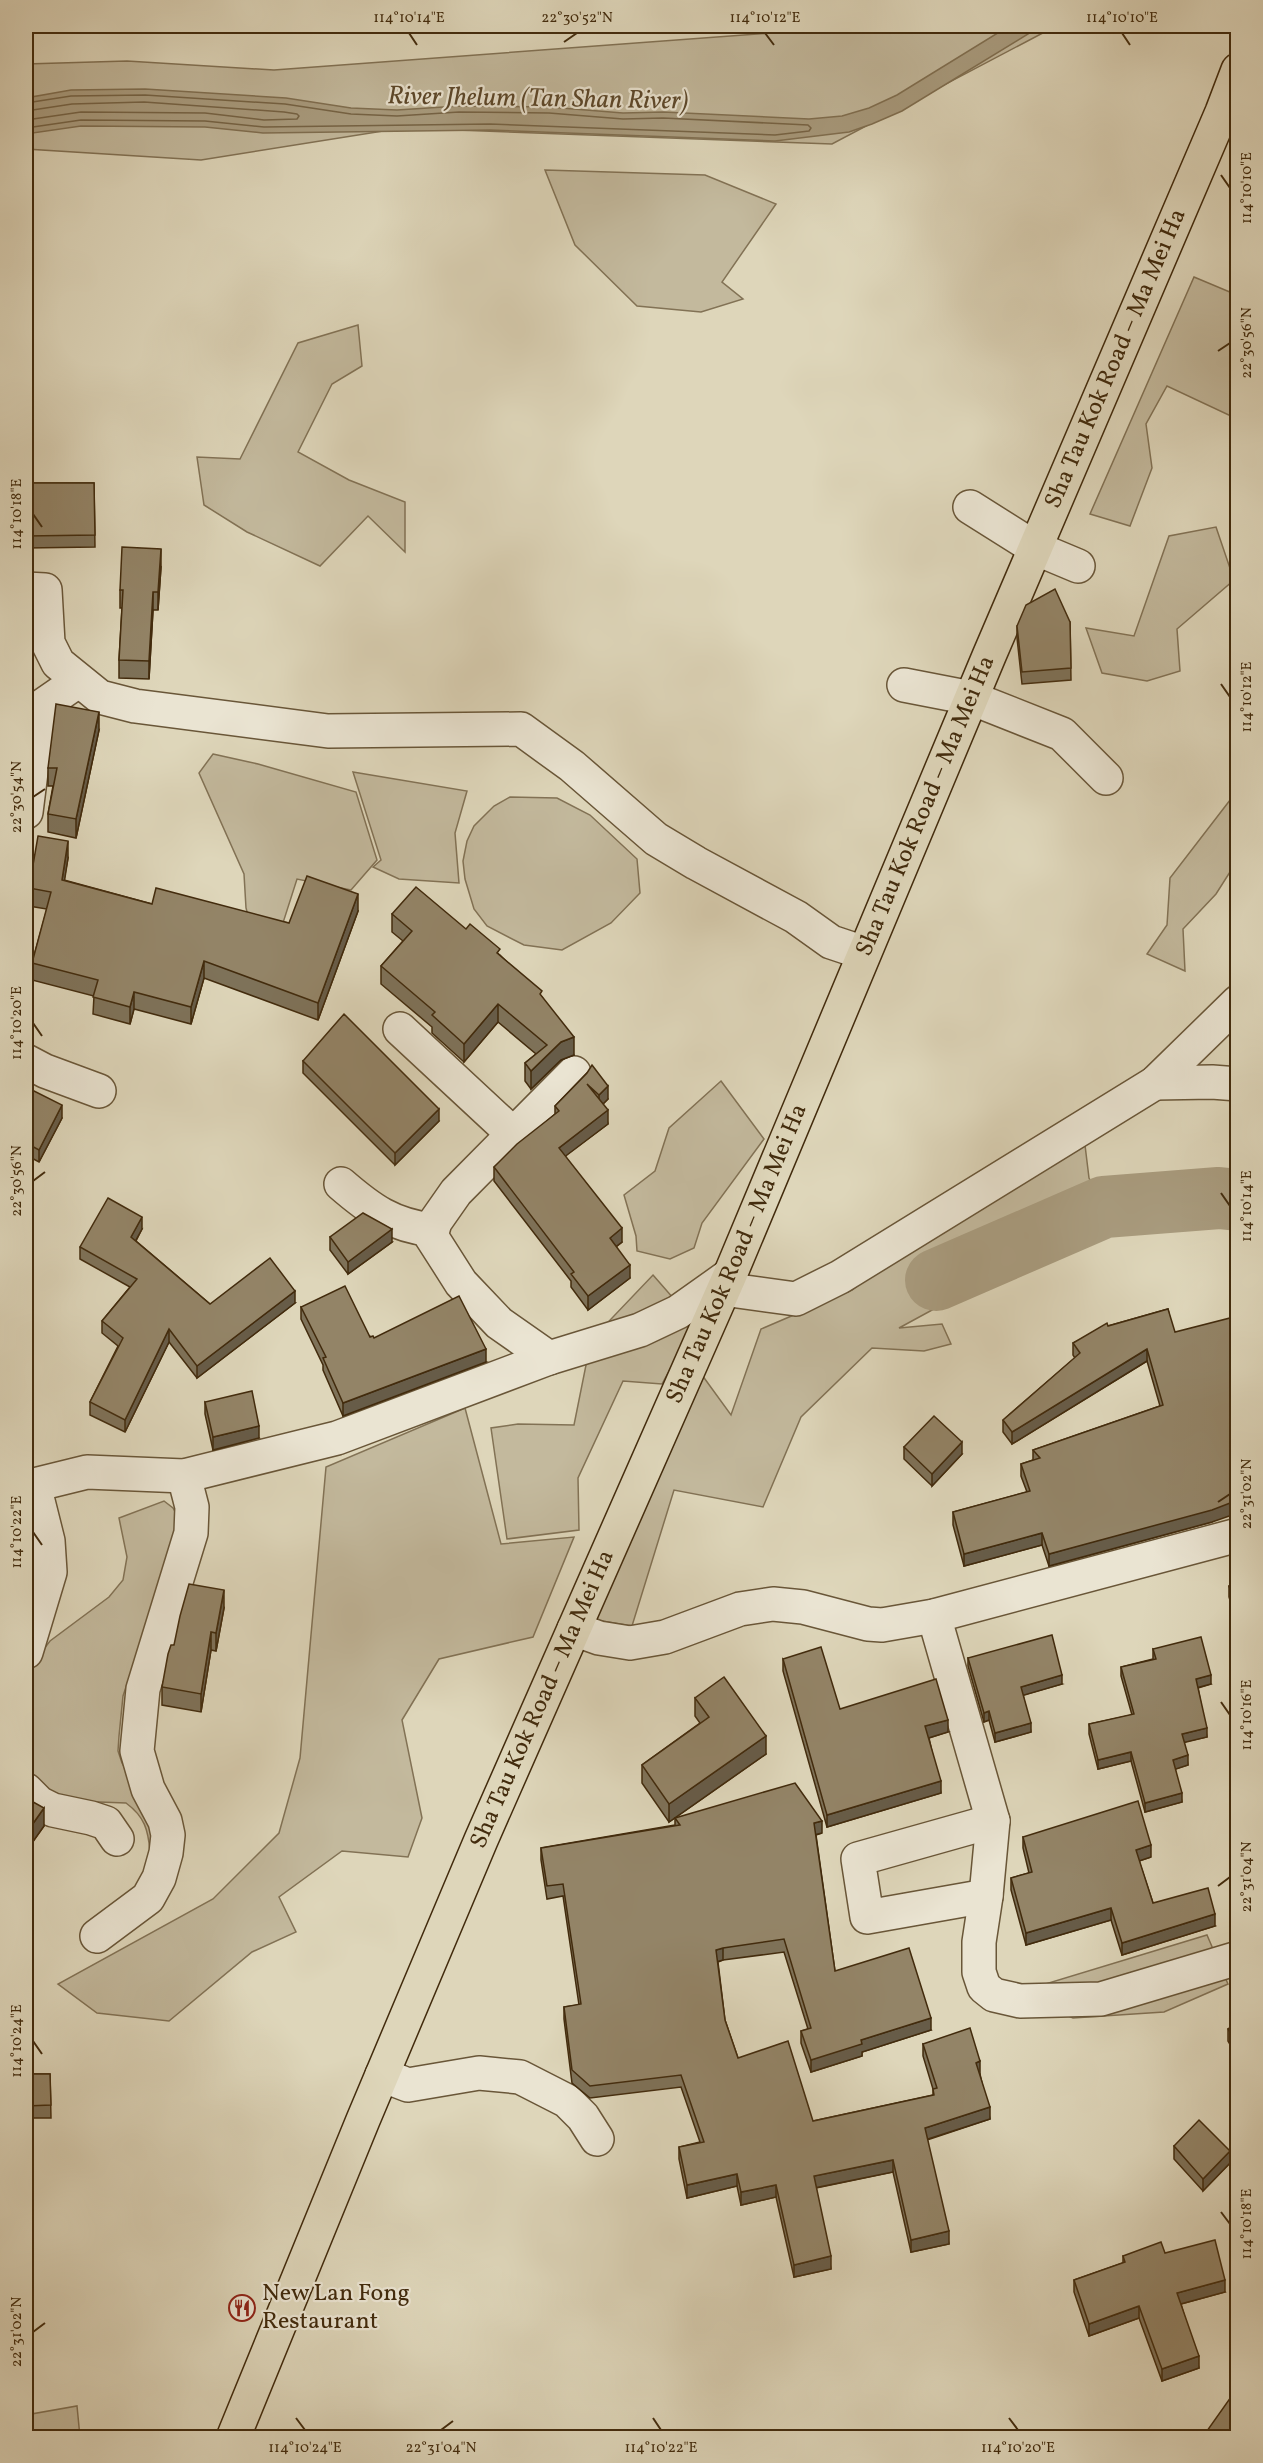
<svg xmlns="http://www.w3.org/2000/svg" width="1263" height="2463" font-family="Vollkorn,serif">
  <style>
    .green { fill: #c3b99d; stroke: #827255; stroke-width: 1.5 }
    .water { fill: #a99c7f; stroke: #806f51; stroke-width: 1.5 }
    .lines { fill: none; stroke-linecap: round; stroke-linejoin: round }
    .shore { stroke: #766446; stroke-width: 1.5 }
    .river { stroke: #a99c7f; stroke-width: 62 }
    .minor-casing { stroke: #695638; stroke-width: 36 }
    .major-casing { stroke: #422b0d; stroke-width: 36 }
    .minor { stroke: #eae4d2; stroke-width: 33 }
    .major { stroke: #ded6ba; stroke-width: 33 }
    .wall { fill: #7e7259; stroke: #422b0d; stroke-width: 1.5 }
    .shaded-wall { fill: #675c48; stroke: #422b0d; stroke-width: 1.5 }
    .building { fill: #938467; stroke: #422b0d; stroke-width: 1.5 }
    .ticks { fill: none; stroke: #422b0d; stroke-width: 2 }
    .labels { text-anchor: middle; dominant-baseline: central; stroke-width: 4.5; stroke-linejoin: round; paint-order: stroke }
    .street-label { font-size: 24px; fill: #422b0d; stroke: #eae4d2 }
    .poi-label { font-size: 24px; fill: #422b0d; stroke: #eae4d2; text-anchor: start }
    .water-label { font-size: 26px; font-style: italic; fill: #5c472a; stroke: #eae4d2 }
    .neatline { fill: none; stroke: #422b0d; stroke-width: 2 }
    .ticks-label { font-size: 15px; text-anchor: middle; fill: #422b0d }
  </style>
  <rect width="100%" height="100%" fill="#ded6ba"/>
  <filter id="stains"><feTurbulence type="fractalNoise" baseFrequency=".00333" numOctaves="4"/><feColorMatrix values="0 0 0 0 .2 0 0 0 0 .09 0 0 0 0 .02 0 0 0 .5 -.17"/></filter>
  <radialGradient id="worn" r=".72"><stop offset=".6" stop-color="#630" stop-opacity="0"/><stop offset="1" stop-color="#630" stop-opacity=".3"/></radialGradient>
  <!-- green -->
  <g class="green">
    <path d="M807 26H1056L832 144 402 128 201 160 26 149V64L127 61 274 70 798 31Z"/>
    <path d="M545 170 705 175 776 204 722 282 743 299 701 312 637 306 575 245Z"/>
    <path d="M1194 277 1237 295V408L1233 417 1167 386 1146 424 1152 468 1130 526 1090 514Z"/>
    <path d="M358 325 362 366 332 384 298 452 349 480 405 502V552L368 516 320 566 247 532 204 505 197 457 240 459 298 343Z"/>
    <path d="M1216 527 1234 580 1177 629 1180 671 1147 681 1102 673 1086 628 1134 636 1169 536Z"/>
    <path d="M213 754 258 764 356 792 377 860 351 890 297 879 282 926 249 919 246 908 244 874 199 773Z"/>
    <path d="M353 772 467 791 455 833 459 883 399 879 373 867 381 860Z"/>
    <path d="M1237 791V861L1216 894 1183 929 1185 971 1147 954 1167 925 1170 878Z"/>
    <path d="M510 797 557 798 590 815 637 859 640 893 611 923 562 950 524 945 487 926 474 909 465 879 463 861 467 841 474 826 494 806Z"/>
    <path d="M721 1081 764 1139 702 1223 694 1248 670 1259 637 1251 636 1236 624 1195 655 1171 669 1128Z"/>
    <path d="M1081 1112 1089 1178 1118 1230 1024 1260 899 1328 942 1324 951 1344 924 1351 872 1348 801 1417 763 1507 674 1490 632 1626 578 1617 702 1375 731 1415 761 1329 852 1290Z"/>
    <path d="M653 1275 695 1323 662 1384 623 1381 578 1478 579 1530 507 1539 491 1428 518 1424 574 1425 591 1340Z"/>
    <path d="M465 1408 501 1544 574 1537 533 1637 439 1659 402 1720 422 1818 408 1857 342 1851 279 1897 296 1932 252 1952 169 2021 97 2013 58 1984 213 1899 279 1833 300 1758 326 1467Z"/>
    <path d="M164 1501 173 1508 178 1517 174 1545 123 1696 119 1736 118 1751 122 1763 157 1822 150 1851C148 1830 145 1817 126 1803L72 1801 26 1778 27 1671 50 1641 109 1597 123 1580 127 1557 119 1518Z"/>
    <path d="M1207 1935 1228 1984 1164 2012 1073 2018 1041 2005 1042 1985Z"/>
    <path d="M77 2406 80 2437H26V2415Z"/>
  </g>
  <!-- water -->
  <path class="water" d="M1009 26H1041L902 111 872 124 849 132 775 141 490 130 263 133 205 127 81 126 26 134V98L71 90 145 89 286 98 351 108 397 110 459 106 549 107 623 113 663 112 809 119 842 116 869 108 897 95Z"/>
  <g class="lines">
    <!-- shore -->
    <g class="shore">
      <path d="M26 103 71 96 145 95 285 104 351 114 397 116 459 112 549 113 623 119 663 118 808 125 811 128 809 131 775 135 490 124 264 127 205 121 81 120 26 128"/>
      <path d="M26 111 72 104 144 102 284 112 297 114 299 116 297 119 264 120 205 113 81 112 26 120"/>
    </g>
    <!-- river -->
    <path class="river" d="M936 1280 1104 1207 1219 1198 1238 1200"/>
    <defs>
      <g id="minor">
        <path d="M970 507 1035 548 1078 566"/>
        <path d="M26 589 45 590 48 643 58 663 100 697 135 706 328 731 521 729 572 766 656 839 696 863 796 917 831 942 864 953"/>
        <path d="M904 685 971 698 1062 734 1106 778"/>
        <path d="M26 812 39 708 78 681"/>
        <path d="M400 1029 513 1134"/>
        <path d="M26 1061 45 1071 99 1091"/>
        <path d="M1155 1083 1212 1082 1238 1084"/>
        <path d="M341 1184C371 1210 392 1225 432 1230"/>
        <path d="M723 1289 796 1299 840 1277 1155 1083 1238 1002"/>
        <path d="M549 1358 499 1323 461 1283 431 1236 435 1222 456 1192 574 1073"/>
        <path d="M26 1487 87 1472 184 1476 337 1438 549 1358 640 1330 678 1312 730 1275"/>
        <path d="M934 1616 993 1821 986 1896 979 1942V1972L984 1987 994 1995 1020 2001 1101 1999 1238 1958"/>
        <path d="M574 1629 599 1638 630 1643 665 1637 740 1609 773 1604 803 1607 868 1624 882 1625 934 1616 1238 1535"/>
        <path d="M26 1652 50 1572 48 1541 34 1485"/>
        <path d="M26 1790 39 1803 53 1810 91 1818 106 1823 117 1839"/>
        <path d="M986 1896 867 1917 858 1859 993 1821"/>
        <path d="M97 1936 148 1898 159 1878 166 1853 168 1835 165 1821 148 1789 137 1751 143 1689 191 1533 192 1507 184 1476"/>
        <path d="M382 2075 408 2085 479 2073 520 2077 567 2101 583 2117 597 2139"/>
      </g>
      <g id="major">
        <path id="s1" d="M233 2438 363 2120 481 1840 730 1275 989 656 1222 112 1238 70"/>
      </g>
    </defs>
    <!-- minor casing -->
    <use href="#minor" class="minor-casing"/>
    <!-- major casing -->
    <use href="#major" class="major-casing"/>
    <!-- minor -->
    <use href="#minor" class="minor"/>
    <!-- major -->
    <use href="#major" class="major"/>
  </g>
  <!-- wall -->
  <g class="wall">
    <path d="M26 483H94L95 547 26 548Z"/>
    <path d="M161 567 158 610H153L149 679 119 678V660L122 608H120V590Z"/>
    <path d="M1070 622 1071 680 1022 684 1017 638V626Z"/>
    <path d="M99 730 76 838 48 832V814L53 786H48V768Z"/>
    <path d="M68 858 64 880 152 904 289 923 358 911 318 1020 204 978 191 1024 134 1009 130 1024 93 1014 94 996 32 980V963L47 909 29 906V888Z"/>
    <path d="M392 914 466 929 500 955 542 997 574 1055 561 1060 531 1089 525 1081V1063L536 1054 498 1022 464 1062 432 1033V1027L381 984V966L403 941 392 932Z"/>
    <path d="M303 1061 439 1121 395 1165 303 1073Z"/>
    <path d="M587 1073 608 1099 603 1104 608 1124 565 1156 622 1242 616 1247 630 1278 588 1310 571 1287V1281L494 1181V1167L555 1114V1106Z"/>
    <path d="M26 1087 62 1118 39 1162 26 1155Z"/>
    <path d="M142 1229 136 1241 210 1304 295 1303 197 1378 169 1342 125 1432 90 1415V1402L118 1346 102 1333V1321L130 1287 80 1259V1247Z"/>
    <path d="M330 1237 392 1242 348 1274 330 1250Z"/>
    <path d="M301 1307 374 1338 486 1362 343 1416 323 1370V1365L301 1319Z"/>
    <path d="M1168 1309 1212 1522 1049 1566 1042 1545 964 1566 953 1525V1512L1027 1492 1021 1476V1464L1033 1460V1450L1160 1406 1147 1361 1012 1444 1003 1432V1420L1075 1358 1073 1355V1343L1108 1326Z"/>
    <path d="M205 1402 259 1438 213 1450 205 1414Z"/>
    <path d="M904 1447 962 1454 932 1486 904 1459Z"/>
    <path d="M1238 1583V1627L1229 1597V1586Z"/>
    <path d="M224 1608 216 1651 211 1650 201 1712 162 1705V1687L174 1645Z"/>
    <path d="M1153 1649 1211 1684 1198 1688 1207 1737 1184 1742 1188 1765 1175 1769 1182 1802 1145 1812 1131 1761 1098 1769 1089 1734V1724L1132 1715 1121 1676V1667L1153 1659Z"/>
    <path d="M968 1658 1062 1684 1023 1695 1031 1732 995 1742 989 1720 984 1722 968 1666Z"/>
    <path d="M783 1659 840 1709 948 1732 929 1738 941 1793 827 1827 783 1671Z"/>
    <path d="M695 1698 766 1754 669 1822 642 1783V1765L700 1723 695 1716Z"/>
    <path d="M1238 1729V1748L1236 1742V1730Z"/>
    <path d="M26 1798 44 1826 27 1850 26 1849Z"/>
    <path d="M675 1818 822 1833 816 1835 835 1971 931 2030 862 2052V2056L811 2072 801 2043V2031L808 2029 784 1952 723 1960 718 1962 725 2020 738 2058 813 2121 933 2095V2089L923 2056V2044L980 2074 990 2119 927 2140 949 2244 911 2252 893 2172 816 2188 831 2269 794 2277 776 2197 741 2205 737 2186 687 2198 679 2159V2147L700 2142 681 2087 590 2098 572 2083 564 2019V2007L579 2005 563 1896 547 1899 541 1860V1848L675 1825Z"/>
    <path d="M1023 1837 1151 1857 1139 1861 1153 1903 1215 1926 1122 1955 1111 1920 1026 1945 1011 1890V1878L1029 1873 1023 1848Z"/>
    <path d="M1238 2023V2058L1228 2041V2029Z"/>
    <path d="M26 2074H50L51 2118H26Z"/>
    <path d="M1174 2146 1230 2163 1203 2191 1174 2159Z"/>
    <path d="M1165 2253 1225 2292 1181 2304 1199 2368 1162 2381 1139 2318 1089 2336 1074 2292V2280L1123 2263V2256Z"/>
  </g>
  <!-- shaded-wall -->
  <g class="shaded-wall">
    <path d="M161 549V567L158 610V592Z"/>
    <path d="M153 592V610L149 679V661Z"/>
    <path d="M99 712V730L76 838V819Z"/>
    <path d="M68 841V858L62 897V880Z"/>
    <path d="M358 894V911L318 1020V1003Z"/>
    <path d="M204 961V978L191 1024V1007Z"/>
    <path d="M134 992V1009L130 1024V1007Z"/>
    <path d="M498 1004V1022L464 1062V1044Z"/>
    <path d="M574 1037V1055L561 1060 531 1089V1071L561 1042Z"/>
    <path d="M608 1086V1099L599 1108V1095Z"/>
    <path d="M62 1105V1118L39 1162V1150Z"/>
    <path d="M439 1109V1121L395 1165V1153Z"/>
    <path d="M608 1110V1124L559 1161V1148Z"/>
    <path d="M142 1217V1229L131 1249V1237Z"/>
    <path d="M622 1228V1242L610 1251V1238Z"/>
    <path d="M392 1229V1242L348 1274V1262Z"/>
    <path d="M630 1265V1278L588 1310V1296Z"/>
    <path d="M295 1291V1303L197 1378V1366Z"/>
    <path d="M169 1329V1342L125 1432V1420Z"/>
    <path d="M486 1349V1362L343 1416V1403Z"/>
    <path d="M1147 1349V1361L1012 1444V1432Z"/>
    <path d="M259 1426V1438L213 1450V1437Z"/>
    <path d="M962 1442V1454L932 1486V1474Z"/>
    <path d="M1238 1500V1513L1212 1522 1049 1566V1554Z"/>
    <path d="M1042 1533V1545L964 1566V1554Z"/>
    <path d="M224 1590V1608L216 1651V1633Z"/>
    <path d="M211 1632V1650L201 1712V1694Z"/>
    <path d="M1062 1675V1684L1021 1696V1687Z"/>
    <path d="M1211 1675V1684L1196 1688V1679Z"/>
    <path d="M989 1711V1720L984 1722V1713Z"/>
    <path d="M948 1720V1732L925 1739V1726Z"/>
    <path d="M1031 1723V1732L995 1742V1733Z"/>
    <path d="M1207 1728V1737L1182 1743V1734Z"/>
    <path d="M766 1736V1754L669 1822V1804Z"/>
    <path d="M1131 1752V1761L1098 1769V1760Z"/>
    <path d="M1188 1755V1765L1173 1770V1760Z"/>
    <path d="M941 1781V1793L827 1827V1815Z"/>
    <path d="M1182 1793V1802L1145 1812V1803Z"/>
    <path d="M44 1808V1826L27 1850V1832Z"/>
    <path d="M822 1821V1833L814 1835V1823Z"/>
    <path d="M1151 1845V1857L1136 1862V1850Z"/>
    <path d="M1111 1908V1920L1026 1945V1933Z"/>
    <path d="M1215 1914V1926L1122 1955V1943Z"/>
    <path d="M723 1948V1960L716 1962V1950Z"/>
    <path d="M931 2018V2030L862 2052V2056L811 2072V2060L861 2040Z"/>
    <path d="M980 2061V2074L976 2075V2063Z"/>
    <path d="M990 2107V2119L925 2140V2128Z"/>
    <path d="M1230 2151V2163L1203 2191V2179Z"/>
    <path d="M893 2160V2172L814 2188V2176Z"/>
    <path d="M737 2174V2186L687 2198V2185Z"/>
    <path d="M776 2185V2197L741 2205V2192Z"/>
    <path d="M949 2231V2244L911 2252V2240Z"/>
    <path d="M831 2256V2269L794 2277V2265Z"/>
    <path d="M1225 2280V2292L1177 2305V2293Z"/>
    <path d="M1139 2306V2318L1089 2336V2324Z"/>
    <path d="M1199 2356V2368L1162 2381V2369Z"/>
  </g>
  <!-- building -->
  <g class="building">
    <path d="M26 483H94L95 535 26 536Z"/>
    <path d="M122 547 161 549 158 592H153L149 661 119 660 123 590H120Z"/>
    <path d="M1055 589 1070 622 1071 668 1022 672 1017 626 1026 605Z"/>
    <path d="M56 704 99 712 76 819 48 814 57 768H48Z"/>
    <path d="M38 836 68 841 62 880 152 904 156 888 289 923 307 876 358 894 318 1003 204 961 191 1007 134 992 130 1007 93 997 98 980 32 963 51 892 29 888Z"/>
    <path d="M416 887 466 929 470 924 500 949 497 953 542 991 540 994 574 1037 561 1042 531 1071 525 1063 547 1045 498 1004 464 1044 432 1015 435 1012 381 966 412 931 392 914Z"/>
    <path d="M344 1014 439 1109 395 1153 303 1061Z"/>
    <path d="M592 1065 608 1086 599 1095 587 1084 608 1110 559 1148 622 1228 610 1238 630 1265 588 1296 571 1274 574 1272 494 1167 517 1144 559 1111 555 1106 587 1073Z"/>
    <path d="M26 1087 62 1105 39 1150 26 1143Z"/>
    <path d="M108 1198 142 1217 131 1237 210 1304 270 1258 295 1291 197 1366 169 1329 125 1420 90 1402 123 1338 102 1321 137 1279 80 1247Z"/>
    <path d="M363 1213 392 1229 348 1262 330 1237Z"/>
    <path d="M345 1286 370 1337 373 1336 374 1338 459 1296 486 1349 343 1403 323 1358 326 1357 301 1307Z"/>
    <path d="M1168 1309 1175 1332 1230 1318 1233 1328 1238 1327V1500L1212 1510 1049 1554 1042 1533 964 1554 953 1512 1030 1491 1021 1464 1040 1458 1033 1450 1163 1405 1147 1349 1012 1432 1003 1420 1080 1353 1073 1343 1107 1323 1108 1326Z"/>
    <path d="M252 1391 259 1426 213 1437 205 1402Z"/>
    <path d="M934 1416 962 1442 932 1474 904 1447Z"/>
    <path d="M1238 1583V1616L1229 1586Z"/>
    <path d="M189 1584 224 1590 216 1633 211 1632 201 1694 162 1687 168 1654 171 1645H174L180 1616Z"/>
    <path d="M1052 1635 1062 1675 1021 1687 1031 1723 995 1733 989 1711 984 1713 968 1658Z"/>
    <path d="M1201 1637 1211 1675 1196 1679 1207 1728 1182 1734 1188 1755 1173 1760 1182 1793 1145 1803 1131 1752 1098 1760 1089 1724 1134 1714 1121 1667 1156 1659 1153 1649Z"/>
    <path d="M821 1647 840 1709 936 1679 948 1720 925 1726 941 1781 827 1815 783 1659Z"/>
    <path d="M724 1677 766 1736 669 1804 642 1765 709 1717 695 1698Z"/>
    <path d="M795 1783 822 1821 814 1823 835 1971 909 1948 931 2018 861 2040 862 2044 811 2060 801 2031 811 2028 784 1939 723 1948 716 1950 725 2020 738 2058 788 2041 813 2121 934 2095 933 2089 937 2088 923 2044 970 2028 980 2061 976 2063 990 2107 925 2128 949 2231 911 2240 893 2160 814 2176 831 2256 794 2265 776 2185 741 2192 737 2174 687 2185 679 2147 704 2142 681 2075 590 2086 572 2070 564 2007 581 2004 563 1884 547 1886 541 1848 680 1825 675 1818Z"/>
    <path d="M26 1798 44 1808 27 1832 26 1831Z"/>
    <path d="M1138 1801 1151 1845 1136 1850 1153 1903 1208 1888 1215 1914 1122 1943 1111 1908 1026 1933 1011 1878 1032 1872 1023 1837Z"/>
    <path d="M1238 2023V2045L1228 2029Z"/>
    <path d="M26 2074H50L51 2105 26 2106Z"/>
    <path d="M1199 2120 1230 2151 1203 2179 1174 2146Z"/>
    <path d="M1215 2240 1225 2280 1177 2293 1199 2356 1162 2369 1139 2306 1089 2324 1074 2280 1125 2262 1123 2256 1161 2242 1165 2253Z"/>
    <path d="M1238 2387V2438H1202Z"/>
  </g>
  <!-- ticks -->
  <path class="ticks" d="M409 33 417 45M765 33 774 45M1122 33 1130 45M564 42 577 33M1221 175 1230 188M1218 351 1230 343M33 514 42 527M1221 684 1230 697M33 797 45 789M33 1023 42 1036M33 1181 45 1172M1221 1193 1230 1206M1218 1502 1230 1494M33 1532 42 1545M1221 1702 1230 1715M1218 1886 1230 1877M33 2041 42 2054M1221 2212 1230 2224M33 2332 45 2323M296 2418 305 2430M653 2418 661 2430M1009 2418 1018 2430M441 2430 453 2421"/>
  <!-- icons -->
  <defs>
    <symbol id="restaurant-ring" viewBox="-11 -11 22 22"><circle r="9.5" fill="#eae4d2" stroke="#8f2418" stroke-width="1.5"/><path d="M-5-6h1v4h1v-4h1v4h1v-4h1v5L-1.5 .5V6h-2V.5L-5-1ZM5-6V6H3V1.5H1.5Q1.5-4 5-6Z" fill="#8f2418"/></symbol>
  </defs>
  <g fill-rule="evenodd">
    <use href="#restaurant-ring" x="227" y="2293" width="30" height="30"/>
  </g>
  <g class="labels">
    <!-- street labels -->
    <g class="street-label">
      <text stroke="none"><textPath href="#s1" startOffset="2259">Sha Tau Kok Road – Ma Mei Ha</textPath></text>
      <text stroke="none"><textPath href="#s1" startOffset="1773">Sha Tau Kok Road – Ma Mei Ha</textPath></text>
      <text stroke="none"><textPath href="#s1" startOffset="1287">Sha Tau Kok Road – Ma Mei Ha</textPath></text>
      <text stroke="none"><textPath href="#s1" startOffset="801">Sha Tau Kok Road – Ma Mei Ha</textPath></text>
    </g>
    <!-- poi labels -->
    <g class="poi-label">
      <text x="262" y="2294">New Lan Fong<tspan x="262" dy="28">Restaurant</tspan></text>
    </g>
    <!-- water labels -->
    <g class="water-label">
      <text transform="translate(538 99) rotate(1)">River Jhelum (Tan Shan River)</text>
    </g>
  </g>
  <!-- margin -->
  <rect width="1263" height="2463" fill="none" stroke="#ded6ba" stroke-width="66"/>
  <rect x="33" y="33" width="1197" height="2397" class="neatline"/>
  <g class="ticks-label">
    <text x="409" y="22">114°10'14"E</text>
    <text x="577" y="22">22°30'52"N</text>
    <text x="765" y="22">114°10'12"E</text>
    <text x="1122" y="22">114°10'10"E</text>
    <text transform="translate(1246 188) rotate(-90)" y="5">114°10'10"E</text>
    <text transform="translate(1246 343) rotate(-90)" y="5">22°30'56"N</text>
    <text transform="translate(16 514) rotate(-90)" y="5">114°10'18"E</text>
    <text transform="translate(1246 697) rotate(-90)" y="5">114°10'12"E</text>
    <text transform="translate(16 797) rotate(-90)" y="5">22°30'54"N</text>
    <text transform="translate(16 1023) rotate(-90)" y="5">114°10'20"E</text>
    <text transform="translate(16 1181) rotate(-90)" y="5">22°30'56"N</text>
    <text transform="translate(1246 1206) rotate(-90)" y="5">114°10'14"E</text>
    <text transform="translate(1246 1494) rotate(-90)" y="5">22°31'02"N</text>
    <text transform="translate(16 1532) rotate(-90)" y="5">114°10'22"E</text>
    <text transform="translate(1246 1715) rotate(-90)" y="5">114°10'16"E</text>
    <text transform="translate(1246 1877) rotate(-90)" y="5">22°31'04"N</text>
    <text transform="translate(16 2041) rotate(-90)" y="5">114°10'24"E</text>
    <text transform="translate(1246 2224) rotate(-90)" y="5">114°10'18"E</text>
    <text transform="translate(16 2332) rotate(-90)" y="5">22°31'02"N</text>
    <text x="305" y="2452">114°10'24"E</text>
    <text x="441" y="2452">22°31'04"N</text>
    <text x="661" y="2452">114°10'22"E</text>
    <text x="1018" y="2452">114°10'20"E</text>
  </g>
  <rect width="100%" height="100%" filter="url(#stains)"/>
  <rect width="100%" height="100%" fill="url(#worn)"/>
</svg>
